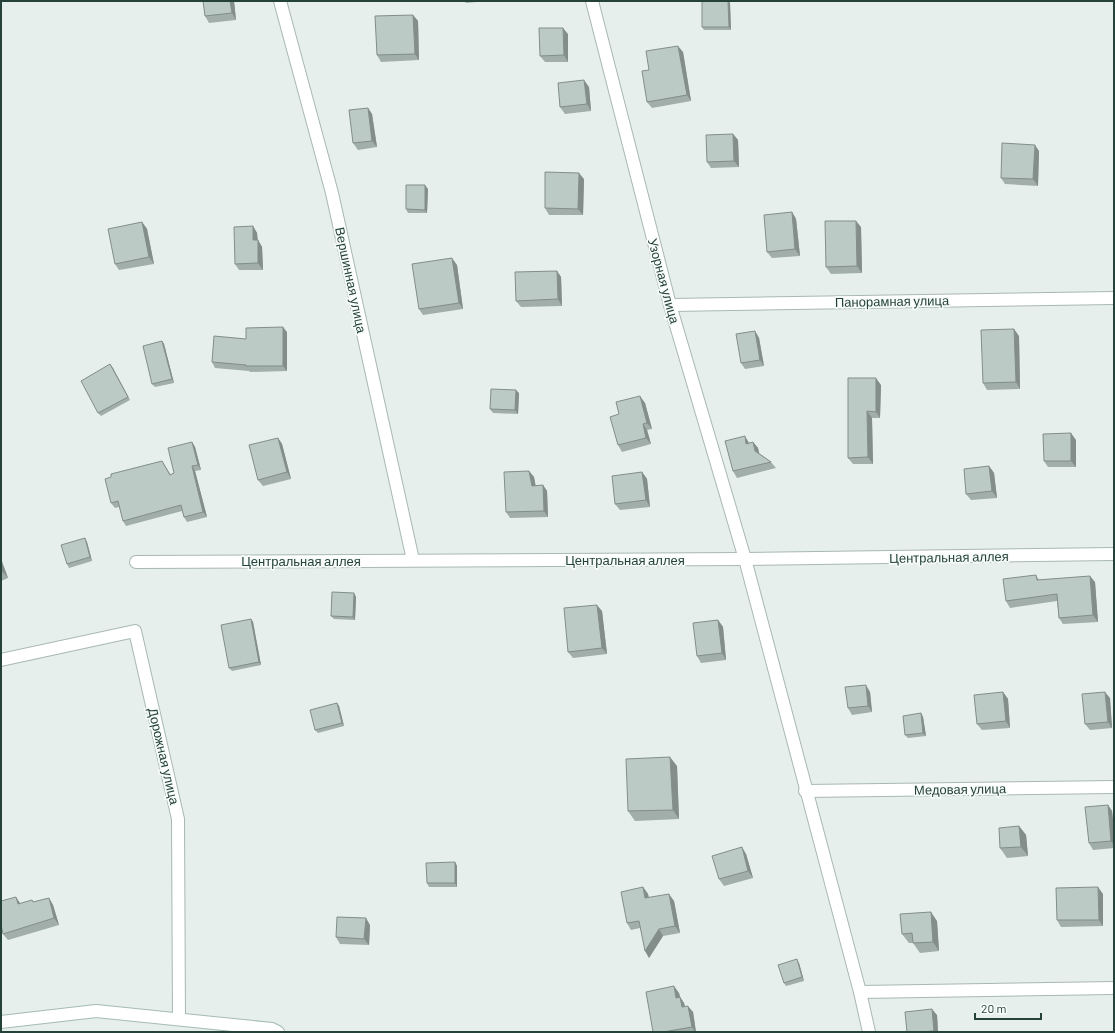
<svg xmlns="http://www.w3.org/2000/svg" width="1115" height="1033" font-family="Barlow,sans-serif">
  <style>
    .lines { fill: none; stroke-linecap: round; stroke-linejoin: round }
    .lane-casing { stroke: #a8b8b2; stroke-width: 14 }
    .street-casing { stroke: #a8b8b2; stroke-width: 14 }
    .secondary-casing { stroke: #a4bbb3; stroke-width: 14 }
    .lane { stroke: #fff; stroke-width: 12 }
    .street { stroke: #fff; stroke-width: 12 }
    .secondary { stroke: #fff; stroke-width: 12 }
    .wall { fill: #a1aea9 }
    .shaded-wall { fill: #838d89 }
    .building { fill: #bbcac4; stroke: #838d89 }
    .labels { text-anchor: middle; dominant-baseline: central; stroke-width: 3.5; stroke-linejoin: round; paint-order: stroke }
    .street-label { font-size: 13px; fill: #24423a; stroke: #f7fbf9 }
  </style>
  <rect width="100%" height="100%" fill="#e6efeb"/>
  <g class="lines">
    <defs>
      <path id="lane" d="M1 660 135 631 178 819 179 1019"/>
      <g id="street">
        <path d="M280 1 332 193 413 560"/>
        <path d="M592 1 670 305 745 559 860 992 869 1032"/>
        <path d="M670 305 1114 298"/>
        <path d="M136 562 745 559 1114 554"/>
        <path d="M805 791 1114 787"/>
        <path d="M860 992 1114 988"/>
      </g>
      <path id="secondary" d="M1 1022 96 1011 272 1029 278 1032"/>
    </defs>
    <!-- lane casing -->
    <use href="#lane" class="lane-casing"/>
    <!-- street casing -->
    <use href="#street" class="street-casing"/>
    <!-- secondary casing -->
    <use href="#secondary" class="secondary-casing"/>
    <!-- lane -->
    <use href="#lane" class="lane"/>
    <!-- street -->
    <use href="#street" class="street"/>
    <!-- secondary -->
    <use href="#secondary" class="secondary"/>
  </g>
  <!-- wall -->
  <g class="wall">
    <path d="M203 1H234L236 20 209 23 205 16Z"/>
    <path d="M464 1H487L466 3Z"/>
    <path d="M730 3 731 30H704L702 27Z"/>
    <path d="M413 15 418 21 419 60 381 62 377 55Z"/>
    <path d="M568 34V62H545L540 56Z"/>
    <path d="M683 52 691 101 652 108 647 102 649 70Z"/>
    <path d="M589 87 591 111 565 114 560 107Z"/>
    <path d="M368 108 372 114 377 147 358 150 353 143Z"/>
    <path d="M733 134 738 140 739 167 711 168 707 162Z"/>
    <path d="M1039 151 1038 186 1005 184 1001 178Z"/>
    <path d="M584 179 583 215H549L545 208Z"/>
    <path d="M428 189 427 213H408L406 209Z"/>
    <path d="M792 212 796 219 800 256 772 258 767 252Z"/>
    <path d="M142 222 147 229 154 264 119 270 115 264Z"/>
    <path d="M253 226 257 233 258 240 262 247 263 270H239L235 264Z"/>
    <path d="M861 227 862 273 831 274 826 267Z"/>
    <path d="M457 265 463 309 423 315 419 309Z"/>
    <path d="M557 271 561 277 562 306 521 307 516 301Z"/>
    <path d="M755 331 759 338 764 366 745 369 741 363Z"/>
    <path d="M287 332V371L250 372 249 371 215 368 212 362 246 339Z"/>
    <path d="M1019 336 1020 389 987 390 983 383Z"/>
    <path d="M162 341 164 344 174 383 155 387 152 384Z"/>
    <path d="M110 364 130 400 101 416 98 413Z"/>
    <path d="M848 378 881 385 880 418H872L873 464H853L848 458Z"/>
    <path d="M519 393 518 414 493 413 490 409Z"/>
    <path d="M645 403 652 429 647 430 651 444 622 452 618 445 619 414Z"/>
    <path d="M278 438 282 444 291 479 263 486 258 480Z"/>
    <path d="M1076 440V467H1048L1044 461Z"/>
    <path d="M192 442 195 447 201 470 195 471 207 517 187 522 184 517 182 511 126 526 123 521 119 507 115 508 111 503 162 461 171 475 174 473Z"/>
    <path d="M753 442 758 448 759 453 771 462 776 468 737 478 733 471 749 443Z"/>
    <path d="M989 466 994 473 997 498 971 500 966 494Z"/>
    <path d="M529 471 534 477 535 485H543L547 491 548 517 510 518 506 512Z"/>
    <path d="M642 472 647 479 650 507 620 510 615 504Z"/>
    <path d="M87 542 92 561 69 568 67 564Z"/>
    <path d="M1 559 8 578 1 581Z"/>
    <path d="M1036 575 1039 580 1095 582 1098 622 1063 624 1059 618 1057 601 1010 608 1006 601Z"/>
    <path d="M354 593 356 597 355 620 334 619 331 616Z"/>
    <path d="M602 611 607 654 573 658 568 652Z"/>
    <path d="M251 619 253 622 261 665 232 671 229 668Z"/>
    <path d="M718 620 723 627 726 660 701 663 697 656Z"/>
    <path d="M870 692 872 712 852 715 848 708Z"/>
    <path d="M1003 692 1008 699 1010 728 982 730 977 724Z"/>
    <path d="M1110 698 1112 728 1090 730 1085 724Z"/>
    <path d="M337 703 339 706 344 726 318 733 315 730Z"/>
    <path d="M921 713 923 717 926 736 908 738 905 735Z"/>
    <path d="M677 766 679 819 635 821 628 811Z"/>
    <path d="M1108 805 1112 811 1114 829V848L1093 850 1089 843Z"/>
    <path d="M1019 826 1026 835 1028 856 1007 858 1000 848Z"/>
    <path d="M746 854 753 878 724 886 719 879Z"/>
    <path d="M455 862 457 866V887H429L427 883Z"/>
    <path d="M643 887 648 894 649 898 674 901 680 933 663 936 649 958 640 928 631 930 627 923Z"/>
    <path d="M1103 894V926L1061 927 1057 920Z"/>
    <path d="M49 898 53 905 59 925 8 940 3 934 20 904 32 900 34 902Z"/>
    <path d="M937 921 939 951 920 953 913 943H909L902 934Z"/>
    <path d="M370 925 369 945 340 944 336 937Z"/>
    <path d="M799 963 804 981 786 986 784 983Z"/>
    <path d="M679 993 680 997 684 1003 685 1006 693 1012 696 1032H653Z"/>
    <path d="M937 1015 938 1032H907Z"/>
  </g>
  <!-- shaded-wall -->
  <g class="shaded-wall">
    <path d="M230 1H234L236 20 232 13Z"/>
    <path d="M728 1H729L730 3 731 30 729 27Z"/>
    <path d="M413 15 418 21 419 60 415 54Z"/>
    <path d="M563 28 568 34V62L564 55Z"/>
    <path d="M678 46 683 52 691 101 687 95Z"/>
    <path d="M584 80 589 87 591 111 587 104Z"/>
    <path d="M368 108 372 114 377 147 372 141Z"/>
    <path d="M733 134 738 140 739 167 734 161Z"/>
    <path d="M1035 145 1039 151 1038 186 1033 179Z"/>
    <path d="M579 173 584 179 583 215 578 209Z"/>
    <path d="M425 185 428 189 427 213 425 210Z"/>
    <path d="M792 212 796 219 800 256 795 249Z"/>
    <path d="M856 221 861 227 862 273 857 266Z"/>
    <path d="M142 222 147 229 154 264 149 257Z"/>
    <path d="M253 226 257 233 258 247 253 240Z"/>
    <path d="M258 240 262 247 263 270 258 263Z"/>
    <path d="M452 258 457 265 463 309 459 303Z"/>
    <path d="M557 271 561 277 562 306 558 299Z"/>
    <path d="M283 327 287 332V371L283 366Z"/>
    <path d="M1014 329 1019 336 1020 389 1016 382Z"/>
    <path d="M755 331 759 338 764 366 760 360Z"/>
    <path d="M162 341 164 344 174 383 172 379Z"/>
    <path d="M110 364 113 368 130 400 128 397Z"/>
    <path d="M876 378 881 385 880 418 876 412Z"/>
    <path d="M516 390 519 393 518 414 515 410Z"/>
    <path d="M640 396 645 403 652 429 647 423Z"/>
    <path d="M867 411 872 418 873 464 868 457Z"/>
    <path d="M643 424 647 430 651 444 646 438Z"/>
    <path d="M1071 433 1076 440V467L1071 461Z"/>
    <path d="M745 436 749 443 746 444Z"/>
    <path d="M278 438 282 444 291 479 287 472Z"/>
    <path d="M192 442 195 447 201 470 198 465Z"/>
    <path d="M753 442 758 448 760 458 755 451Z"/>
    <path d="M192 466 195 471 207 517 203 512Z"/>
    <path d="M989 466 994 473 997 498 992 491Z"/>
    <path d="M529 471 534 477 537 492 532 486Z"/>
    <path d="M642 472 647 479 650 507 646 500Z"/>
    <path d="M543 485 547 491 548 517 544 511Z"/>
    <path d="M85 538 87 542 92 561 90 557Z"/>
    <path d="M1 559 8 578 3 572 1 566Z"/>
    <path d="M1090 576 1095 582 1098 622 1093 615Z"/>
    <path d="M354 593 356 597 355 620 353 617Z"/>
    <path d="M597 605 602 611 607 654 602 648Z"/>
    <path d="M251 619 253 622 261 665 259 662Z"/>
    <path d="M718 620 723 627 726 660 722 653Z"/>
    <path d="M866 685 870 692 872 712 868 706Z"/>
    <path d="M1003 692 1008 699 1010 728 1006 721Z"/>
    <path d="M1105 692 1110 698 1112 728 1108 722Z"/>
    <path d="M337 703 339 706 344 726 342 723Z"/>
    <path d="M921 713 923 717 926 736 923 733Z"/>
    <path d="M670 757 677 766 679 819 673 810Z"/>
    <path d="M1108 805 1112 811 1114 829V845L1111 841Z"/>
    <path d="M1019 826 1026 835 1028 856 1021 847Z"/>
    <path d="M742 847 746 854 753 878 748 871Z"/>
    <path d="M455 862 457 866V887L455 883Z"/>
    <path d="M643 887 648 894 650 905 645 898Z"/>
    <path d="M1098 887 1103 894V926L1099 920Z"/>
    <path d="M669 894 674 901 680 933 675 926Z"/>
    <path d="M16 897 20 903 18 904Z"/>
    <path d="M49 898 53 905 59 925 54 918Z"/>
    <path d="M931 912 937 921 939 951 933 942Z"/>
    <path d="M366 918 370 925 369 945 364 939Z"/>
    <path d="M659 929 663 936 649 958 645 951Z"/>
    <path d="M797 959 799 963 804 981 802 977Z"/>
    <path d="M674 986 679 993 680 997 684 1003 686 1013 676 998Z"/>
    <path d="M688 1006 693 1012 696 1032H695L692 1027Z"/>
    <path d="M932 1009 937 1015 938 1032H935L934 1031Z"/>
  </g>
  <!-- building -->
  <g class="building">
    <path d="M203 1H230L232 13 205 16Z"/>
    <path d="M702 1H728L729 27H702Z"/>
    <path d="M413 15 415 54 377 55 375 16Z"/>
    <path d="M539 28H563L564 55 540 56Z"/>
    <path d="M678 46 687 95 647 102 642 71 649 70 646 51Z"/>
    <path d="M584 80 587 104 560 107 558 83Z"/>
    <path d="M368 108 372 141 353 143 349 110Z"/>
    <path d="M733 134 734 161 707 162 706 135Z"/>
    <path d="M1002 143 1035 145 1033 179 1001 178Z"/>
    <path d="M545 172 579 173 578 209 545 208Z"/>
    <path d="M406 185H425V210L406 209Z"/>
    <path d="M792 212 795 249 767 252 764 215Z"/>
    <path d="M825 221H856L857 266 826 267Z"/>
    <path d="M142 222 149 257 115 264 108 229Z"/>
    <path d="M253 226V240H258V263L235 264 234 227Z"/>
    <path d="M452 258 459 303 419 309 412 264Z"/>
    <path d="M557 271 558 299 516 301 515 272Z"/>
    <path d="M283 327V366H246V365L212 362 214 336 246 339V328Z"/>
    <path d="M1014 329 1016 382 983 383 981 330Z"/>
    <path d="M755 331 760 360 741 363 736 334Z"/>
    <path d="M162 341 172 379 152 384 143 346Z"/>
    <path d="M110 364 128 397 98 413 81 381Z"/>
    <path d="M848 378H876V412L867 411 868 457 848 458Z"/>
    <path d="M491 389 516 390 515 410 490 409Z"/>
    <path d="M640 396 647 423 643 424 646 438 618 445 610 417 619 414 616 402Z"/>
    <path d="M1071 433V461H1044L1043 434Z"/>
    <path d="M745 436 746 444 753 442 755 451 771 462 733 471 725 441Z"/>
    <path d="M278 438 287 472 258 480 249 445Z"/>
    <path d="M192 442 198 465 192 466 203 512 184 517 181 505 123 521 118 501 111 503 105 479 111 477V474L162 461 170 475 174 473 168 448Z"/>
    <path d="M989 466 992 491 966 494 964 469Z"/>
    <path d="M529 471 532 486 543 485 544 511 506 512 504 472Z"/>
    <path d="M642 472 646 500 615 504 612 476Z"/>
    <path d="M85 538 90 557 67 564 61 545Z"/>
    <path d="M1 566 3 572 1 573Z"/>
    <path d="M1036 575 1037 580 1090 576 1093 615 1059 618 1057 594 1006 601 1003 579Z"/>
    <path d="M332 592 354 593 353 617 331 616Z"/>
    <path d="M597 605 602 648 568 652 564 608Z"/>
    <path d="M251 619 259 662 229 668 221 625Z"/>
    <path d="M718 620 722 653 697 656 693 623Z"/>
    <path d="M866 685 868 706 848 708 845 687Z"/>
    <path d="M1003 692 1006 721 977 724 974 695Z"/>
    <path d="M1105 692 1108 722 1085 724 1082 694Z"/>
    <path d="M337 703 342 723 315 730 310 710Z"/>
    <path d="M921 713 923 733 905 735 903 716Z"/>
    <path d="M670 757 673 810 628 811 626 759Z"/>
    <path d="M1108 805 1111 841 1089 843 1085 807Z"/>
    <path d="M1019 826 1021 847 1000 848 999 828Z"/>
    <path d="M742 847 748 871 719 879 712 856Z"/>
    <path d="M455 862V883H427L426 863Z"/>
    <path d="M643 887 645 898 669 894 675 926 659 929 645 951 639 921 627 923 621 892Z"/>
    <path d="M1098 887 1099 920H1057L1056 888Z"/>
    <path d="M16 897 18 904 32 900 33 902 49 898 54 918 3 934 1 925V901Z"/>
    <path d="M931 912 933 942 913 943 912 933 902 934 900 914Z"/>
    <path d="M337 917 366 918 364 939 336 937Z"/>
    <path d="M797 959 802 977 784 983 778 965Z"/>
    <path d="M674 986 676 998 680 997 682 1007 688 1006 692 1027 663 1032H653L646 992Z"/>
    <path d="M932 1009 934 1031 919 1032H907L905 1012Z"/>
  </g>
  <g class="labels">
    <!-- street labels -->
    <g class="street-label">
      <text transform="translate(351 280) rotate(78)">Вершинная улица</text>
      <text transform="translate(664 281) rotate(75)">Узорная улица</text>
      <text transform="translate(892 301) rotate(-1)">Панорамная улица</text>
      <text transform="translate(949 557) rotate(-1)">Центральная аллея</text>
      <text x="625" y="560">Центральная аллея</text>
      <text x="301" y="561">Центральная аллея</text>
      <text transform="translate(164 756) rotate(77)">Дорожная улица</text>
      <text transform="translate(960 789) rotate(-1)">Медовая улица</text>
    </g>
  </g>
  <!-- border -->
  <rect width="1115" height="1033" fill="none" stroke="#24423a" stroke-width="4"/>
  <!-- scale -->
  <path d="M975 1013v6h66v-6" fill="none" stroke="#24423a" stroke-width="2"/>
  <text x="981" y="1013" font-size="12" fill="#24423a" stroke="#f7fbf9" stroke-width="3" paint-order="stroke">20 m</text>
</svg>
